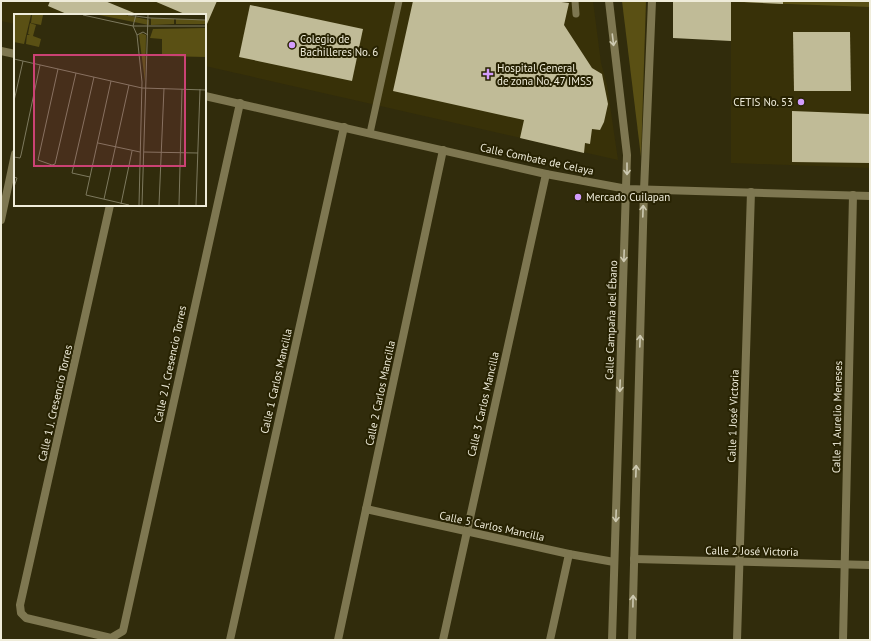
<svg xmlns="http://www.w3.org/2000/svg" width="871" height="641" font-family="'PT Sans',sans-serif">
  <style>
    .built { fill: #383108 }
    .green { fill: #5a5014 }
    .building { fill: #c0bb97 }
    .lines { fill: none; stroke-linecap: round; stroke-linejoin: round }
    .service { stroke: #7e7751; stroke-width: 7 }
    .minor { stroke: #7e7751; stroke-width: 8 }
    .tertiary { stroke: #7e7751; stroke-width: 8 }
    .oneway { stroke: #cdc9b1 }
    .poi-dot { fill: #d39cfc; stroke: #272202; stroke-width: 1.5 }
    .labels { text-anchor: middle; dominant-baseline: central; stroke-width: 4; stroke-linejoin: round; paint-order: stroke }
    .poi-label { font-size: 11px; fill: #efecda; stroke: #272202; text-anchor: start }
    .street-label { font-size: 11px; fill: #efecda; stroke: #272202 }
    .inset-road { fill: none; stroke: #7d795e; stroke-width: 1 }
    .view { fill: #cb4274; fill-opacity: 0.15; stroke: #cb4274; stroke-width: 2 }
    .inset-edge { fill: none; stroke: #efecda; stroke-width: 2 }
  </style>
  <rect width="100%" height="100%" fill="#312c0c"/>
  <!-- built -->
  <g class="built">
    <path d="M1 1H593L601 63 607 85 618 160 205 66V15H15V24L1 21Z"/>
    <path d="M737 1H870V168L731 163V2Z"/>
  </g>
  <!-- green -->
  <g class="green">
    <path d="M622 1H646L641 157Z"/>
    <path d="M737 1H870V7L737 2Z"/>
  </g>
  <!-- building -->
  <g class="building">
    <path d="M50 1H105L139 15H69L48 6Z"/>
    <path d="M154 1H217L207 24 205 23V15H187Z"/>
    <path d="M413 1H554L569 3 564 25 592 68 602 74 608 104 604 122 600 130 592 129 590 144 585 143 584 153 520 138 524 120 393 91Z"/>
    <path d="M673 1H731V41L673 38Z"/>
    <path d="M744 1H783V4L744 2Z"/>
    <path d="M250 5 363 29 352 81 239 57Z"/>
    <path d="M793 32H850L851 91H794Z"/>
    <path d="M792 111 870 114V163L792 162Z"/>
  </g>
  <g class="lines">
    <!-- service -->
    <g class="service">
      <path d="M575 1 576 14"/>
      <path d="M370 133 399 1"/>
    </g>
    <!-- minor -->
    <g class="minor">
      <path d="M1 51 15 54"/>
      <path d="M205 96 546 174 627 189 870 196"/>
      <path d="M110 205 20 605 21 613 26 618 111 638 123 631 240 103"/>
      <path d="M1 220 15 154"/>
      <path d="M366 509 569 554 614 562"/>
      <path d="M634 559 870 565"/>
      <path d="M230 640 344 127"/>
      <path d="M338 640 443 150"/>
      <path d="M443 640 546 174"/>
      <path d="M550 640 569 554"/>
      <path d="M737 640 751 192"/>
      <path d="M843 640 853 195"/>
    </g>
    <!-- tertiary -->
    <g class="tertiary">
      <path d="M609 1 627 155 612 640"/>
      <path d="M632 640 644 190 652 1"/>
    </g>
  </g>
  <!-- one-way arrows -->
  <defs><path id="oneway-shaft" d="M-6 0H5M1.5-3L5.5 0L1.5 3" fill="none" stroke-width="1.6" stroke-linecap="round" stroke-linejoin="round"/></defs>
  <g class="oneway">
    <use href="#oneway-shaft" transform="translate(613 40) rotate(83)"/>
    <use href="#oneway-shaft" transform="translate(627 169) rotate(90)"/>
    <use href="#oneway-shaft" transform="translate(643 211) rotate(-88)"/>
    <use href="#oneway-shaft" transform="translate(624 256) rotate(92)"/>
    <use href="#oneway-shaft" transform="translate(640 341) rotate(-88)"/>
    <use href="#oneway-shaft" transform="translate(620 386) rotate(92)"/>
    <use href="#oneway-shaft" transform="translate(636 471) rotate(-88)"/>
    <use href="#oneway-shaft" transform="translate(616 516) rotate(92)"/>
    <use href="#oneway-shaft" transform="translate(633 601) rotate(-89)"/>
  </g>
  <!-- markers -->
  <g class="poi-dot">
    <circle cx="292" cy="45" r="4"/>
    <path d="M486 68h4v4h4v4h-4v4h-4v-4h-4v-4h4z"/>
    <circle cx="801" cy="102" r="4"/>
    <circle cx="578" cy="197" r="4"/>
  </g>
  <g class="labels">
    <!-- poi labels -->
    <g class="poi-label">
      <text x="300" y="39">Colegio de<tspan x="300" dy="13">Bachilleres No. 6</tspan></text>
      <text x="497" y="68">Hospital General<tspan x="497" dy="13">de zona No. 47 IMSS</tspan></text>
      <text x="793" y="102" text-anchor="end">CETIS No. 53</text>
      <text x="586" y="197">Mercado Cuilapan</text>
    </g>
    <!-- street labels -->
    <g class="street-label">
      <text transform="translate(537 159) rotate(12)">Calle Combate de Celaya</text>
      <text transform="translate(611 320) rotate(-88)">Calle Campaña del Ébano</text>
      <text transform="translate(170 364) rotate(-78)">Calle 2 J. Cresencio Torres</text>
      <text transform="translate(276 381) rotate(-77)">Calle 1 Carlos Mancilla</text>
      <text transform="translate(380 393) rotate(-78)">Calle 2 Carlos Mancilla</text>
      <text transform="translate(55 403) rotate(-77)">Calle 1 J. Cresencio Torres</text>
      <text transform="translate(483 404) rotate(-77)">Calle 3 Carlos Mancilla</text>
      <text transform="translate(733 416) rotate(-88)">Calle 1 José Victoria</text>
      <text transform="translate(837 417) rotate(-89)">Calle 1 Aurelio Meneses</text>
      <text transform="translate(492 526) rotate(12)">Calle 5 Carlos Mancilla</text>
      <text transform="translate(752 551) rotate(1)">Calle 2 José Victoria</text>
    </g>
  </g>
  <!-- overview -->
  <g transform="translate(14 14)">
    <rect width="192" height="192" fill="#312c0c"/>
    <path d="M0 1H17L10 30 0 28ZM18 1H29L27 11 17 9ZM85 1H112L135 6V11ZM137 4 160 5V10L137 11ZM162 5 192 6V10H162ZM16 9 22 11 19 22 27 25 25 33 12 30 13 21H16L14 20ZM192 14V43L148 42V25L136 24 139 15ZM127 19 132 21 131 68 125 21Z" fill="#5a5014"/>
    <path class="inset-road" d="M69 1 119 12H192M114 1 136 4 192 6M122 1 119 12 123 21 128 68 125 191M123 21 129 18 134 21M0 45 128 74 192 76M44 55 24 146 38 151 41 150 62 59M97 67 72 181 115 191M0 87 9 47M84 129 126 138M130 138 184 139M0 143 6 144 7 141 26 51M0 163 3 164 0 173M76 163 58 159 80 63M90 185 115 71M107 190 118 137M128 191 134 1M145 191 150 74M165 191 168 75M182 191 186 75"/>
    <path class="view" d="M20 41H171V152H20Z"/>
    <rect width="192" height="192" class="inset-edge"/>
  </g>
  <!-- border -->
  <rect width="871" height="641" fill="none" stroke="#efecda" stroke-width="4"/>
</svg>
